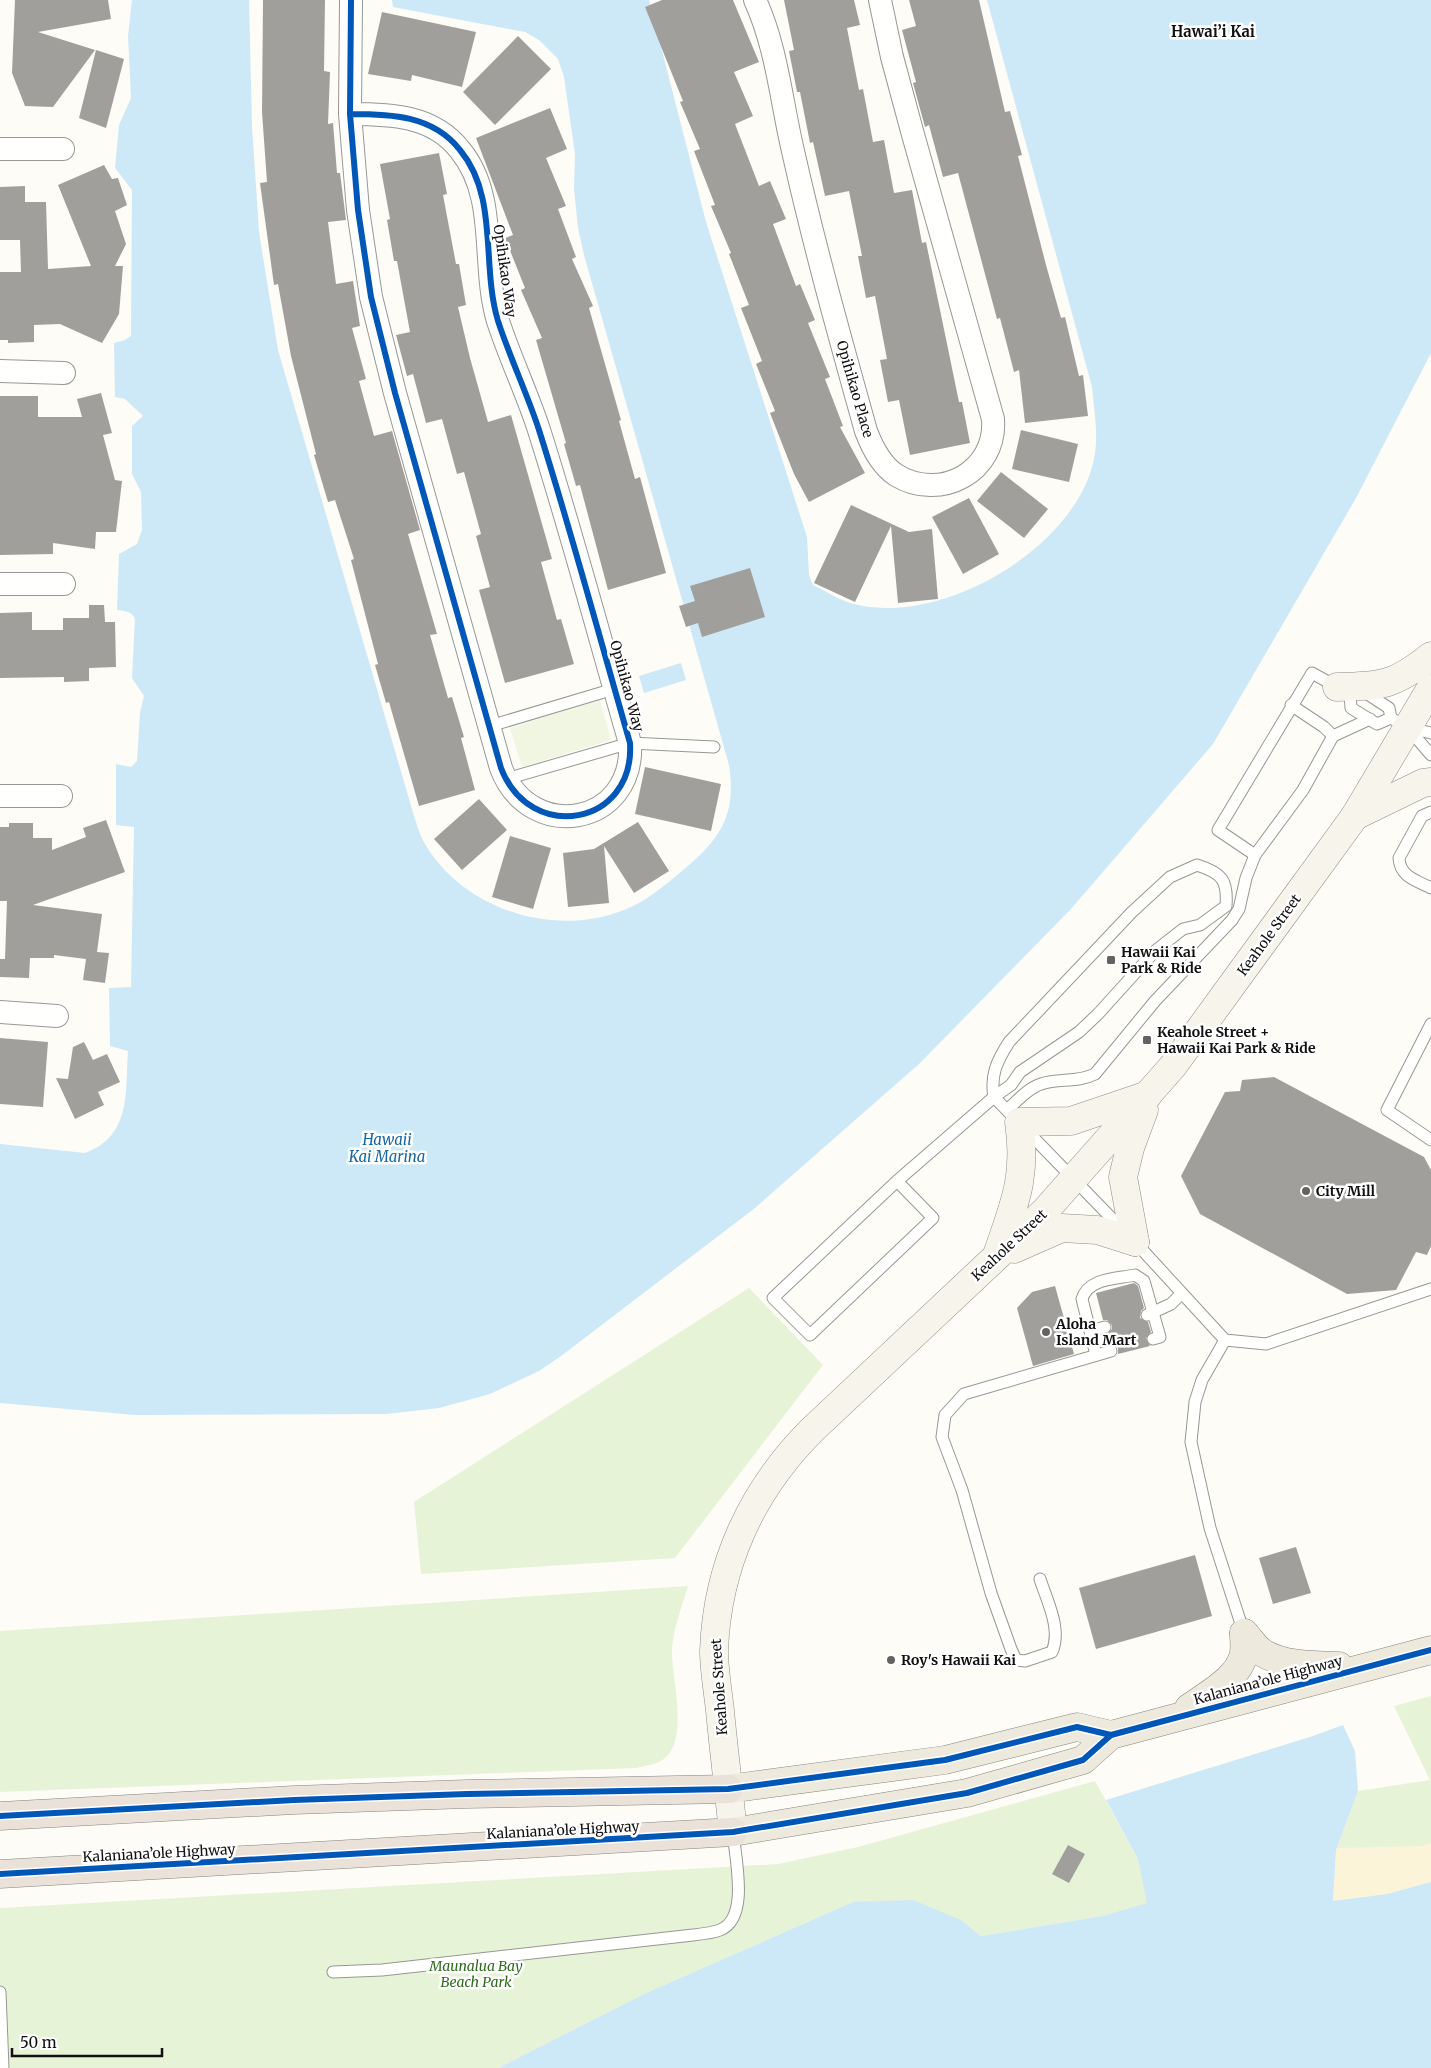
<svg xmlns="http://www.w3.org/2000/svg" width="1431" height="2068" font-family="Merriweather,serif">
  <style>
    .green { fill: #e7f3d7 }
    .sand { fill: #fcf4d9 }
    .pitch { fill: #f0f6e1 }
    .water { fill: #cde8f7 }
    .building { fill: #a19f9c }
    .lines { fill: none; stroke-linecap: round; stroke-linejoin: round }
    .lane-casing { stroke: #979795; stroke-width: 13 }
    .street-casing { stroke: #979795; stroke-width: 24 }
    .secondary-casing { stroke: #8e8d8b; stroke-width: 29 }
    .primary-casing { stroke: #858482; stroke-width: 29 }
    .highway-casing { stroke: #858482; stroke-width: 29 }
    .lane { stroke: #fffffe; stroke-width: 11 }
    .street { stroke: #fffffe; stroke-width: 22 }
    .secondary { stroke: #f6f4eb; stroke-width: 28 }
    .primary { stroke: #ede9dc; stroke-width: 28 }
    .highway { stroke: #eae1d8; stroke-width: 28 }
    .cycleway-casing { stroke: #fff; stroke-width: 9 }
    .cycleway { stroke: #0057b8; stroke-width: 6 }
    .poi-dot { fill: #646362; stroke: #fff; stroke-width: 2 }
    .labels { text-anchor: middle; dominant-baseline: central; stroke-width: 5; stroke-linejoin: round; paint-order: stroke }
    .street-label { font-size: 14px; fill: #111; stroke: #fff }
    .poi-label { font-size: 14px; font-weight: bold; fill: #111; stroke: #fff; text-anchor: start }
    .park-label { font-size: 14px; font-style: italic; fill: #2f6b1f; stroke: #fff }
    .neighbourhood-label { font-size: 15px; font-weight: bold; fill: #111; stroke: #fff }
    .water-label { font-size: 15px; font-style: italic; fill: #1768a6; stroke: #fff }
  </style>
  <rect width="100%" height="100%" fill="#fdfcf7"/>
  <!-- green -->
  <g class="green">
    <path d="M749 1288 823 1365 675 1558 421 1574 414 1502Z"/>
    <path d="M688 1586C682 1607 673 1628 672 1650 671 1679 692 1746 659 1762 652 1765 643 1766 637 1768L0 1792V1631Z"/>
    <path d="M1431 1696V1843L1422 1846 1336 1850 1358 1791 1430 1780 1394 1706Z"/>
    <path d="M1095 1781 1138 1859 1148 1903 1102 1916 981 1936 961 1920 853 1902 646 1993 498 2068H0V1908L778 1864 858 1847Z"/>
  </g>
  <!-- sand -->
  <path class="sand" d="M1431 1843V1882L1387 1894 1333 1901 1336 1848 1422 1846Z"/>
  <!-- pitch -->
  <path class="pitch" d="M600 700 611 740 522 767 510 728Z"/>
  <!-- water -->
  <g class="water">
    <path d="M132 0H249L252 126 259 232 278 350 414 816C417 825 420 836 425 844 464 910 554 938 624 910 645 902 664 886 681 872 719 840 737 817 729 765L584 255 578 228 574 189 575 154 564 77 558 59 539 40 525 32 393 7 392 0H649L706 222 807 537 809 575 813 585C826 591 840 601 854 604 941 627 1076 548 1094 459 1099 435 1094 410 1092 387L987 0H1431V353L1356 498 1213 744 1071 909 919 1064 755 1208 561 1356 539 1371 490 1394 439 1408 386 1414 135 1415 0 1403V1144L85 1153C132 1136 125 1091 128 1051L110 1046 109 988 131 987 134 827 116 825V764L131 767 137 761 140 713 144 696 132 678 135 619C132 611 125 611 117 610L119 554 137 544 142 530 141 492 132 474V426L143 416 125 399 115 397 114 343 125 340 131 336 132 190 115 168 119 125 131 98 128 36Z"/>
    <path d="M681 663 686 680 644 693 639 676Z"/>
    <path d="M1343 1725 1355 1751 1358 1791 1336 1850 1333 1901 1387 1894 1431 1882V2068H498L646 1993 853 1902 913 1900 961 1920 981 1936 1102 1916 1147 1903 1138 1859 1106 1800 1310 1737Z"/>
  </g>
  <!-- building -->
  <g class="building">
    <path d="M15 0H108L111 19 38 32 95 50 53 107 25 106 12 73Z"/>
    <path d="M263 0H325L324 71 330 72 328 124 333 123 337 173H340L346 220 328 222 336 284 353 281 360 326 352 328 366 379 359 381 374 436 392 431 420 530 408 534 437 634 430 635 448 698 452 697 464 737 461 738 475 790 419 806 389 702 386 703 375 665 378 664 351 560 354 559 335 500 328 502 314 455 316 454 291 356 278 284 274 285 260 183 267 182 262 112Z"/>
    <path d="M662 0H733L759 62 734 72 753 116 735 124 759 186 770 181 786 219 773 224 796 286 800 284 815 320 808 323 830 377 825 379 843 426 840 427 865 473 809 502 794 474 770 413 775 411 756 364 762 361 741 308 749 305 729 254 731 253 711 206 715 205 694 151 700 149 680 102 683 101 645 7Z"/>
    <path d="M784 0H854L860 25 847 28 859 90 863 89 873 142 884 140 894 193 912 190 922 243 926 242 959 402H962L970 443 910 455 899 400 888 402 880 360 887 359 875 296 866 298 858 256H862L849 191 825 196 813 142 810 143 800 92H797L789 51 794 50Z"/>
    <path d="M909 0H979L1005 112 1010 111 1022 155 1018 156 1046 265 1061 318 1065 317 1079 376 1083 375 1088 416 1025 423 1019 370 1014 372 1000 318 997 319 958 173 943 177 929 125 925 127 913 83 916 82 902 30 916 26Z"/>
    <path d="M382 12 476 32 462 87 412 75 411 81 368 74Z"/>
    <path d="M518 36 551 69 495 125 463 92Z"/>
    <path d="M96 50 124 59 106 128 79 118Z"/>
    <path d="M550 108 567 149 546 158 566 206 558 209 576 257 572 259 593 306 589 308 621 420 619 421 635 479 640 477 666 573 608 590 580 485 576 486 564 444 566 443 536 340 542 338 521 290 525 288 505 238 513 235 476 138Z"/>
    <path d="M439 153 447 194 443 195 456 264H459L466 305 458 307 470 358 488 422 511 415 552 559 541 562 557 620 561 619 574 664 505 683 479 590 490 587 476 536 481 534 464 472 457 474 442 419 426 423 413 374 407 376 396 335 410 332 397 261H394L387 220 390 219 380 164Z"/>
    <path d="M104 165 112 179 118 178 127 205 115 211 126 244 115 266H123L119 314 102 343 60 324 34 325V342L8 343V340H0V272H21L20 240H0V187L25 186V202H46L48 269 91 266 58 185Z"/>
    <path d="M101 393 112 433 103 435 115 480 122 481 116 532H96L95 549 53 543V554L0 555V396H38V417H82L77 399Z"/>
    <path d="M1021 430 1078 444 1069 482 1012 469Z"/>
    <path d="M1001 472 1048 509 1024 538 977 501Z"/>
    <path d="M969 498 999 554 963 574 932 517Z"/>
    <path d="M851 505 909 532 932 529 938 599 898 603 891 526 855 602 814 583Z"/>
    <path d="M750 568 765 617 702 637 698 623 686 627 679 606 695 601 690 586Z"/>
    <path d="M89 605H104L105 622H115L116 667 89 668V681L64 682V677L0 678V613L32 612V630H63V618H89Z"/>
    <path d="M645 767 721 784 711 831 635 814Z"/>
    <path d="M479 799 507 830 462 870 434 839Z"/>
    <path d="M106 820 125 872 33 905 102 914 97 952 109 953 105 983 83 980 86 959 54 955V958H30L29 978 0 977V959H5L7 901H0V827H9V823H33V838H52V850L86 837 83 828Z"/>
    <path d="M638 822 669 871 634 893 604 846 609 903 568 907 563 853 594 849Z"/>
    <path d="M510 836 551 848 533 909 492 897Z"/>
    <path d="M0 1038 48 1042 43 1107 0 1104Z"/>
    <path d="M84 1042 93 1060 107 1054 120 1082 98 1092 104 1105 75 1119 56 1078 68 1079 73 1047Z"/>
    <path d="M1274 1077 1424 1157 1431 1170V1246L1427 1255 1416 1252 1396 1290 1347 1294 1200 1214 1181 1176 1225 1092 1240 1091 1242 1080Z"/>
    <path d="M1134 1283 1138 1286 1144 1308 1141 1311 1140 1318 1148 1322 1151 1332 1146 1338 1150 1346 1118 1354V1348L1113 1344H1109L1107 1334 1112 1329V1325L1107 1320H1103L1096 1293Z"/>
    <path d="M1055 1286 1074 1354 1033 1366 1017 1308 1032 1292Z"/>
    <path d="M1296 1547 1311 1593 1273 1604 1259 1558Z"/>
    <path d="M1195 1555 1212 1616 1096 1649 1079 1588Z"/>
    <path d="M1068 1845 1085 1854 1069 1883 1052 1874Z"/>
  </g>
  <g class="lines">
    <defs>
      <g id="lane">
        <path d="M1363 691 1389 708 1391 718 1408 728 1431 755"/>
        <path d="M1350 694 1351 708 1377 724 1391 718"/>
        <path d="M1291 705 1324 727 1333 736"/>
        <path d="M490 726 614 689"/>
        <path d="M1408 728 1431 733"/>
        <path d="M506 779 630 743 714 747"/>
        <path d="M1431 812 1422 816 1399 858C1400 877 1416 880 1431 888"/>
        <path d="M1255 855 1218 830 1312 673 1339 688"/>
        <path d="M1431 1024 1387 1110 1431 1140"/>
        <path d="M1007 1110C1017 1101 1028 1088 1041 1084 1059 1078 1077 1083 1095 1074L1155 1001 1232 920 1239 909 1246 878 1255 855 1303 790 1333 736 1370 719"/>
        <path d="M897 1181 933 1218 810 1335 773 1298 897 1181 994 1097 1011 1085 1020 1072 1079 1032 1098 1014 1155 951 1183 929 1200 925 1226 906C1228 880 1222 873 1197 865L1170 877 1132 912 1009 1042C997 1061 990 1075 994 1097L1124 1231"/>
        <path d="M1135 1242 1225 1340 1266 1344 1431 1289"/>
        <path d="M1147 1315 1171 1304 1181 1294"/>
        <path d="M1090 1331 1105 1327"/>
        <path d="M1225 1340 1202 1380 1195 1402 1191 1442 1210 1528 1244 1633"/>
        <path d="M1096 1355 1082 1299C1088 1278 1116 1279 1135 1275L1144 1281 1160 1337 1153 1339"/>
        <path d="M1040 1579C1047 1601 1062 1629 1052 1652L1025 1661 1016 1660 1011 1649 991 1593 962 1490 942 1437 945 1415 964 1394 1111 1351"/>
        <path d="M333 1972 382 1970 693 1935C702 1934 712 1933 720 1930 750 1918 735 1858 733 1832"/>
        <path d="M0 1992 3 2068"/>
      </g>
      <g id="street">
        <path d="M755 0C777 48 781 100 793 151 814 245 840 338 866 431 872 447 881 465 896 475 940 502 997 472 993 419L912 131 892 57 880 0"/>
        <path d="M350 114C390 114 433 115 460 150 499 197 481 265 498 321 510 358 527 393 539 430 572 534 600 639 630 743 635 826 530 844 501 768L395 393 371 297 358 210 350 114 351 0"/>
        <path d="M0 149H63"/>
        <path d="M0 371 64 373"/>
        <path d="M0 584H64"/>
        <path d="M0 796H61"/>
        <path d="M0 1012 57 1016"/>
      </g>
      <g id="secondary">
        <path d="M1337 687C1383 686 1395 685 1431 656"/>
        <path d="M1355 816 1423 783 1431 782"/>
        <path d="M1135 1242 1123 1177 1130 1148 1144 1110"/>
        <path d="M1014 1249 1062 1228 1097 1230 1135 1242"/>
        <path d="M998 1252C1015 1203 1027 1176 1019 1122L1071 1121 1148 1095"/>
        <path d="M733 1832C729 1792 724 1752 720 1711 718 1691 714 1670 714 1651 717 1565 752 1490 812 1430L1045 1211 1173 1066 1355 816 1431 688"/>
      </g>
      <g id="primary">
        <path d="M1244 1633C1250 1639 1256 1649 1263 1653 1285 1666 1314 1665 1339 1666"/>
        <path d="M1189 1708C1208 1694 1240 1678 1244 1653 1245 1646 1244 1639 1244 1633"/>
        <path d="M728 1789 945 1760 1077 1727 1111 1735"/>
        <path d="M733 1832 967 1793 1083 1760 1111 1735 1431 1650"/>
      </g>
      <g id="highway">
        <path d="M0 1816 294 1800 467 1794 728 1789"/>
        <path d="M0 1874 733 1832"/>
      </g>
    </defs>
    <!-- lane casing -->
    <use href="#lane" class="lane-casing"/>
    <!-- street casing -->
    <use href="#street" class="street-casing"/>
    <!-- secondary casing -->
    <use href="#secondary" class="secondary-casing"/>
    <!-- primary casing -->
    <use href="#primary" class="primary-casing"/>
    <!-- highway casing -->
    <use href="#highway" class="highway-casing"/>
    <!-- lane -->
    <use href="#lane" class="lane"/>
    <!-- street -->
    <use href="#street" class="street"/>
    <!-- secondary -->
    <use href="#secondary" class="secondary"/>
    <!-- primary -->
    <use href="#primary" class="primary"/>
    <!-- highway -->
    <use href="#highway" class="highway"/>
    <defs>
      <g id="cycleway">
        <path d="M350 114C390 114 433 115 460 150 499 197 481 265 498 321 510 358 527 393 539 430 572 534 600 639 630 743 635 826 530 844 501 768L395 393 371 297 358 210 350 114 351 0"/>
        <path d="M0 1816 294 1800 467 1794 728 1789 945 1760 1077 1727 1111 1735"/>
        <path d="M0 1874 733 1832 967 1793 1083 1760 1111 1735 1431 1650"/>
      </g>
    </defs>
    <!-- cycleway casing -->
    <use href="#cycleway" class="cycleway-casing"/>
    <!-- cycleway -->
    <use href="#cycleway" class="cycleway"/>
  </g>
  <!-- markers -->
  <g class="poi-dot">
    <rect x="1106" y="955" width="10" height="10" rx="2.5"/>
    <rect x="1142" y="1035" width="10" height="10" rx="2.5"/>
    <circle cx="1306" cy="1191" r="5"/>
    <circle cx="1046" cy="1332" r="5"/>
    <circle cx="891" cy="1660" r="5"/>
  </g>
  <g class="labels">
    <!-- street labels -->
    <g class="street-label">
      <text transform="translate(505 271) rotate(82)">Opihikao Way</text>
      <text transform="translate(855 389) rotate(74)">Opihikao Place</text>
      <text transform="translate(627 686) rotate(75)">Opihikao Way</text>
      <text transform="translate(1269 935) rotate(-54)">Keahole Street</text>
      <text transform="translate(1009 1245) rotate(-43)">Keahole Street</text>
      <text transform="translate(1268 1680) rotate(-15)">Kalaniana’ole Highway</text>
      <text transform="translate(719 1687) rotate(-94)">Keahole Street</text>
      <text transform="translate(563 1830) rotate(-3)">Kalaniana’ole Highway</text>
      <text transform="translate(159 1853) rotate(-3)">Kalaniana’ole Highway</text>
    </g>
    <!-- poi labels -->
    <g class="poi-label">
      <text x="1121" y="952">Hawaii Kai<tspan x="1121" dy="16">Park &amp; Ride</tspan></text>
      <text x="1157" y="1032">Keahole Street +<tspan x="1157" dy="16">Hawaii Kai Park &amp; Ride</tspan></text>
      <text x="1316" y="1191">City Mill</text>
      <text x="1056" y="1324">Aloha<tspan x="1056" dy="16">Island Mart</tspan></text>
      <text x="901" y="1660">Roy's Hawaii Kai</text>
    </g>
    <!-- park labels -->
    <g class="park-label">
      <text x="476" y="1966">Maunalua Bay<tspan x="476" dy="16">Beach Park</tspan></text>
    </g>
    <!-- neighbourhood labels -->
    <g class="neighbourhood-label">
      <text x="1213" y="31">Hawai’i Kai</text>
    </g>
    <!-- water labels -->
    <g class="water-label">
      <text x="387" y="1139">Hawaii<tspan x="387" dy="17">Kai Marina</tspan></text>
    </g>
  </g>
  <!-- scale -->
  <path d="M12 2048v8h150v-8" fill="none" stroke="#111111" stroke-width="2.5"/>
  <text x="20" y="2048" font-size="15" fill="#111111" stroke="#ffffff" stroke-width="4" paint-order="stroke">50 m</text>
</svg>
